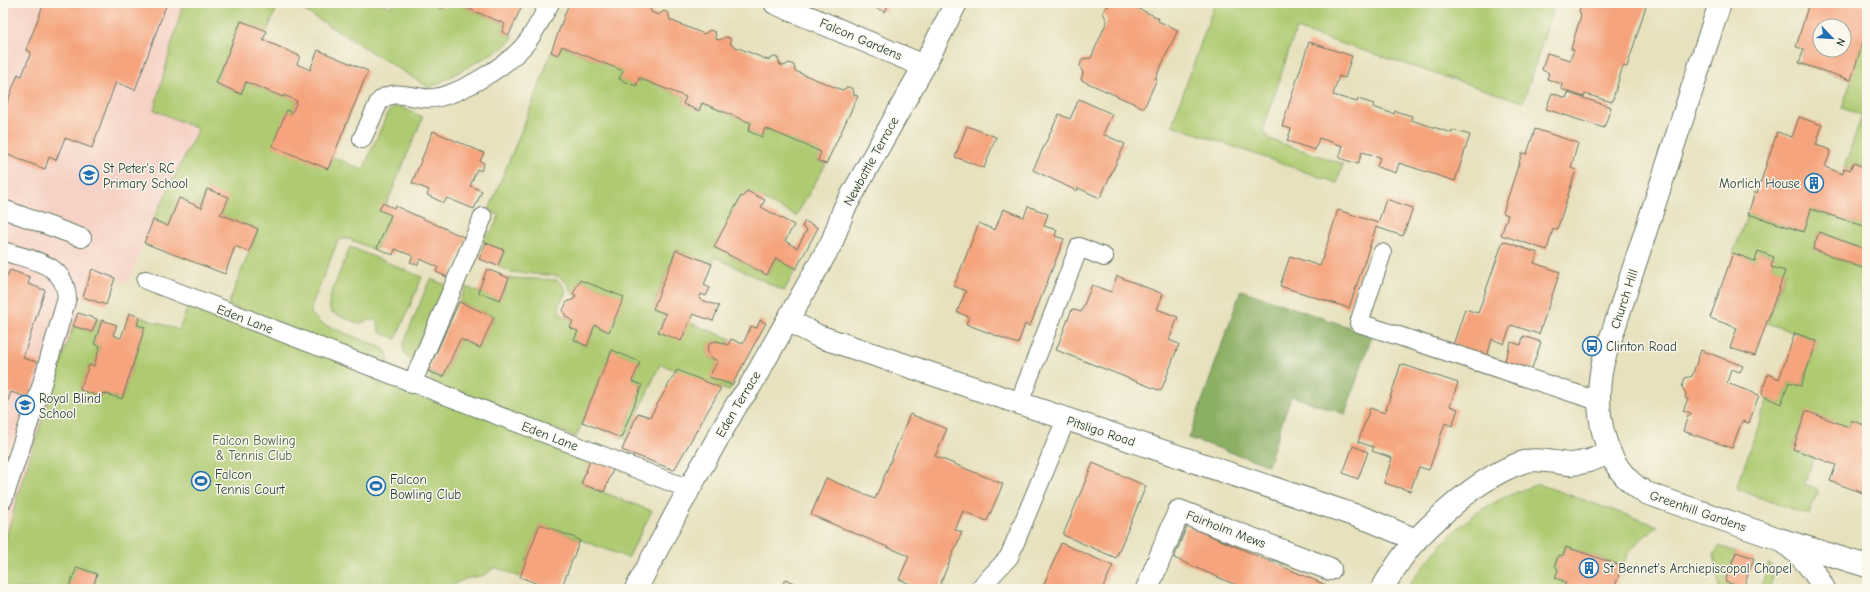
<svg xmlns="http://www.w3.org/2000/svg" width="1870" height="592" font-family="'Comic Neue',sans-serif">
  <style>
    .built { fill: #f6d1c5 }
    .green { fill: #afcb72; stroke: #678453 }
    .forest { fill: #8baf64; stroke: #55764c }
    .building { fill: #f5a47d; fill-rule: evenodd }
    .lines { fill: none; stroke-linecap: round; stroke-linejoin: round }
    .lane-casing { stroke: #657664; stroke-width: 20 }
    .street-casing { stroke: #657664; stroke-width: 24 }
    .secondary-casing { stroke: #657664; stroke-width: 24 }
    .lane { stroke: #fff; stroke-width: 18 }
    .street { stroke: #fff; stroke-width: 22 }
    .secondary { stroke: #fff; stroke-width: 22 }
    .labels { text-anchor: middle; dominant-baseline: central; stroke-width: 3; stroke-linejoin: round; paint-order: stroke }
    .street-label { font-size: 13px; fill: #1f3d34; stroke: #fbf7ec }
    .poi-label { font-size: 13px; fill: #1f3d34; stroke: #fbf7ec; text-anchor: start }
    .park-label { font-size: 13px; fill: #436044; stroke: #fbf7ec }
  </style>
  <rect width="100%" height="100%" fill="#fbf7ec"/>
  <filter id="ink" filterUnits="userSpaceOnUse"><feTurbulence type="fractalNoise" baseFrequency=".025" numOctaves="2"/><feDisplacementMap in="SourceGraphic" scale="8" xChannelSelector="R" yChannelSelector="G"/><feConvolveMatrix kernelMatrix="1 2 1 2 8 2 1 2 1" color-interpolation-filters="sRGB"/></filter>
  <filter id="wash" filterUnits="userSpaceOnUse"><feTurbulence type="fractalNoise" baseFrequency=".012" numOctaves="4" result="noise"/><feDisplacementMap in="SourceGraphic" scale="16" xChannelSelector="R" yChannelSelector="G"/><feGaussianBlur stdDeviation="0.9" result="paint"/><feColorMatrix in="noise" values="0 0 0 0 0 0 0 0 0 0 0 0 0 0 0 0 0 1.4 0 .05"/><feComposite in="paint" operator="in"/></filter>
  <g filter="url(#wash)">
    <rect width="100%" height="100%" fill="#e7e1be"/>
    <!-- built -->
    <path class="built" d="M3 3H183L154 109 198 129 153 220 128 283 92 270 21 484 3 548Z"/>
    <!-- green -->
    <g class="green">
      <path d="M183 3H279L267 31 241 21 216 83 241 94 246 82 283 97 284 95 297 101 292 113 287 111 273 146 328 168 333 157 363 170 388 112 398 106 423 117 386 205 382 203 391 215 377 248 373 249 349 239H341L337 243 311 307V313L320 323 380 347 385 350 389 360 386 365 228 305 258 229 220 214 223 211 228 198 207 189 202 203V208L179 199 168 226 153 220 198 129 154 110Z"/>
      <path d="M292 3H382L392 7 391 3H430L441 8 443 3H455L505 24 502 32 514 37 502 48 430 88Z"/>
      <path d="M1215 3H1555L1523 102 1296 29 1263 130 1269 139 1343 164 1337 183 1172 125Z"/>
      <path d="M1867 29V168L1853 163 1850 170 1844 168 1862 115 1842 108 1851 80 1799 63 1804 49 1841 61Z"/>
      <path d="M562 46 623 71 620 79 636 86 639 78 686 97 683 104 699 111 702 103 751 123 748 131 762 137 765 128 821 152 818 161 826 164 796 216 747 191 743 197H741L714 247 767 275 776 258 796 269 784 291 715 257 712 264 676 250 653 308 666 314 659 332 688 322 731 339 728 345 717 341 710 343 707 350 710 357 718 361 710 377 732 385 729 391 660 364 626 440 621 438 642 385 632 381 640 362 612 350 576 437 433 384 428 371 443 377 460 339 480 348 494 317 459 302 466 287 500 300 509 278 557 280 563 285 566 292 559 305 560 314 573 321 570 328 578 331 574 341 587 346 595 325 608 331 623 297 580 280 573 294 567 283 558 276 511 272 498 266 504 250 481 241 493 229 499 215 489 210 539 87 551 52 558 55Z"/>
      <path d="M1811 209 1867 227V250L1819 232 1813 249 1867 270V426L1851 421 1849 427 1806 412 1793 449 1814 457 1804 484 1818 489 1809 515 1736 489 1768 398 1781 404 1789 382 1801 386 1817 341 1767 323 1785 272 1771 267 1774 257 1759 251 1755 261 1733 253 1748 214 1803 232Z"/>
      <path d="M350 247 422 277 396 339 380 332 378 324 375 320H368L359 324 331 312 329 303 330 296Z"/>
      <path d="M430 279 446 285 413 362 404 353 403 345Z"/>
      <path d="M189 304 591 458 582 484 652 511 628 558 540 524 520 577 495 567 485 575 465 579 445 589H166L160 587 159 589H137L132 587 131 589H107L94 584 97 574 77 567 68 589H3V548L21 484 73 326 92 332 97 319 102 320 94 344 100 346 94 366 89 365 80 390 103 393 122 399 145 327 137 325 140 317 179 330Z"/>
      <path d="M1538 484 1658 526C1643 537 1629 548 1622 566L1566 547 1563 555 1558 556 1555 565 1558 570 1555 578 1566 582 1563 589H1406C1425 563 1448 534 1474 515 1493 501 1516 492 1538 484Z"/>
      <path d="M1720 546 1736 552 1726 581 1738 586 1737 589H1719L1714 553Z"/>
      <path d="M1769 563 1776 569 1769 589H1760Z"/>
    </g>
    <!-- forest -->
    <path class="forest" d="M1241 290 1372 335 1345 414 1291 396 1268 465 1189 438Z"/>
    <g id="blocks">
      <!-- building -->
      <g class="building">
        <path d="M44 3H167L135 90 116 82 92 148 65 138 56 160 49 157 45 169 3 153V113L18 74 22 76 31 52 26 50Z"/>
        <path d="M430 3H443L442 8Z"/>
        <path d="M455 3H523L509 35 502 32 505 24Z"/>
        <path d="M569 3H629L639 7 645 4 650 6 651 12 658 15 664 11 668 13 670 20 704 34 710 30 715 32 716 39 720 40 725 37 730 38 731 45 768 60 774 57 778 58 780 65 784 66 789 63 794 65 795 71 842 90 848 87 853 89 854 95 858 96 826 164 818 161 821 152 765 128 762 137 748 131 751 123 702 103 699 111 683 104 686 97 639 78 636 86 619 79 623 71 562 46 558 55 551 52Z"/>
        <path d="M864 3H889L885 12Z"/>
        <path d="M1115 3H1126L1159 18 1158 21 1178 30 1155 79H1157L1144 108 1081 80 1083 73 1080 66 1082 59 1091 58 1107 21 1103 13 1106 7Z"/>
        <path d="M1582 3H1636L1646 6 1627 67 1623 66 1612 102 1585 94 1584 97 1561 89 1562 84 1547 79 1549 73 1542 70 1547 53 1570 60 1574 50 1571 49 1581 15 1579 11Z"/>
        <path d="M1809 3H1857L1867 6V29L1851 80 1799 63 1804 49 1796 47ZM1820 26H1844V50H1820Z"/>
        <path d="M241 21 267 31 263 40 300 56 297 64 310 70 318 50 368 71 328 169 272 146 287 110 292 113 297 101 284 95 283 97 246 82 241 94 216 83Z"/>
        <path d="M1309 42 1352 56 1345 78 1339 76 1333 95 1357 102 1358 99 1374 104 1373 107 1394 114 1395 111 1412 116 1411 120 1452 133V130L1470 135 1455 181 1399 163 1396 173 1377 167 1380 157 1362 152 1358 164 1339 158 1343 146 1319 138 1315 150 1287 141 1291 129 1282 126Z"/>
        <path d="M1552 93 1566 98 1568 93 1611 107 1604 128 1546 109Z"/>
        <path d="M1079 99 1112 114 1103 134 1125 144 1100 198 1078 188 1077 191 1033 170 1059 114 1070 119Z"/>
        <path d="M1799 117 1822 125 1816 145 1831 150 1825 167 1843 174 1844 168 1850 170 1853 163 1867 168V227L1811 209 1804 232 1748 214 1755 192 1757 193 1777 132 1792 137Z"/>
        <path d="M967 126 996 137 984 168 955 157Z"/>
        <path d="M1535 129 1578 143 1571 168 1576 170 1557 230 1553 229 1547 250 1501 235 1508 215 1503 213 1522 153 1527 154Z"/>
        <path d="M433 131 484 153 480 161 484 163 481 171 477 169 470 186 482 191 474 209 447 198 444 203 427 195 429 190 412 183Z"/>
        <path d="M207 189 229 197 223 211 220 214 258 229 249 252 235 246 225 274 144 243 153 220 168 226 179 198 202 208V203Z"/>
        <path d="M747 191 765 200 761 207 794 225 785 241 797 248 807 230 802 227 805 221 818 228 796 269 776 258 767 275 714 247 741 196 743 197Z"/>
        <path d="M1386 199 1413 208 1403 236 1376 227 1349 308 1280 286 1290 256 1320 266 1338 210 1378 223Z"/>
        <path d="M382 203 394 208 395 206 466 238 449 278 436 272 438 267 420 259 418 265 410 262 413 256 395 249 393 255 377 248 391 215 379 210Z"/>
        <path d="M1028 206 1048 214 1044 226 1057 230 1055 236 1064 239 1030 326 1025 324 1018 344 966 324 969 317 957 312 966 291 954 286 979 223 995 230 1003 209 1024 217Z"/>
        <path d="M1819 232 1867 250V270L1813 249Z"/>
        <path d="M1503 241 1538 253 1534 263 1560 272 1539 334 1511 325 1504 344 1492 339 1487 357 1453 345 1465 309 1478 313Z"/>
        <path d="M486 243 504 250 498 266 479 259Z"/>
        <path d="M676 250 712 264 704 285 710 288 706 296 701 294 699 299 719 306 713 321 693 314 681 341 658 332 666 314 653 309Z"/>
        <path d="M1758 251 1774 257 1771 267 1785 271 1755 356 1730 348 1737 328 1710 318 1733 253 1755 261Z"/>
        <path d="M92 269 115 278 106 305 83 297Z"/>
        <path d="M487 269 509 278 500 300 478 292Z"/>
        <path d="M10 270 30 277 28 284 45 290 23 358 40 363 29 398 11 392 3 415V276L7 277Z"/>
        <path d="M1117 276 1163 294 1157 309 1178 317 1169 340 1179 344 1161 391 1056 350 1072 309 1081 312 1092 285 1111 292Z"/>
        <path d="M580 280 624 297 609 332 595 325 587 346 574 340 578 331 570 328 573 321 566 317 563 310 567 302 574 299 576 295 573 294Z"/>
        <path d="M459 302 494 317 480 348 460 339 443 377 428 371Z"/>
        <path d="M78 313 97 319 92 332 73 326Z"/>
        <path d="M129 313 140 317 137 325 145 327 122 399 103 393 102 397 80 390 89 365 94 366 100 346 94 344 102 320 117 325 113 335 121 338Z"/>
        <path d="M760 320 766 323 732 385 709 377 718 361 710 357 707 350 710 343 717 341 728 345 731 339 743 344 751 326 757 328Z"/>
        <path d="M1795 333 1817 341 1801 386 1789 382 1781 404 1763 396 1762 391 1768 374 1779 379Z"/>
        <path d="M1523 336 1541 342 1531 371 1504 363 1511 342 1521 345Z"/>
        <path d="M612 350 640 362 632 381 642 385 621 438 582 422Z"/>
        <path d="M1701 350 1743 366 1740 372 1731 369 1727 383 1759 395 1749 423 1742 421 1732 448 1683 431 1688 415 1690 416 1691 413 1683 411 1688 399 1685 398 1686 394 1682 387 1685 378 1692 376Z"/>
        <path d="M1401 364 1458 383 1450 406 1458 409 1452 426 1445 423 1429 470 1419 467 1410 491 1384 483 1392 458 1372 451 1374 447 1358 442 1370 408 1385 413Z"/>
        <path d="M677 370 721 388 674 470 622 450 638 413 650 417Z"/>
        <path d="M1806 411 1849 427 1851 420 1867 426V482L1863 493 1830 481 1836 465 1793 449Z"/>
        <path d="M910 414 947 429 935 456 1003 484 987 521 963 511 955 530 962 532 938 589H922L899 579 909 556 811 515 826 478 875 499Z"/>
        <path d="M1353 446 1368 452 1358 479 1343 473Z"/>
        <path d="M3 455 8 457 3 472Z"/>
        <path d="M591 458 614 467 604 492 581 484Z"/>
        <path d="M1093 463 1146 486 1116 558 1063 535Z"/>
        <path d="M540 524 580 540 561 589H551L520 577Z"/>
        <path d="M1187 526 1326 585 1324 589H1245L1174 558Z"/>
        <path d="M1061 543 1113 566 1102 589H1042Z"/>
        <path d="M1566 547 1622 566 1614 589H1563L1566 582 1555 578 1558 570 1555 565 1558 556 1563 555Z"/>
        <path d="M1736 552 1754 558 1743 589H1737L1738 586 1725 582Z"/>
        <path d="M77 567 97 574 94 584 106 589H68Z"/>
        <path d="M785 579 807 589H781Z"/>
      </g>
    </g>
  </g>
  <g filter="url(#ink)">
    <use href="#blocks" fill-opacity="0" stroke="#657664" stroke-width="1"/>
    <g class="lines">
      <defs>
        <g id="lane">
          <path d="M362 139 379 102C394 86 416 101 434 98 461 94 510 64 527 42 536 30 543 16 550 3"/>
          <path d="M3 209 82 238"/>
          <path d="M3 251C32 261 65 262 67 298L41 387 3 500"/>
          <path d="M1382 253 1359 323 1598 401"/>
          <path d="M146 280 689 489"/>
          <path d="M412 384 483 217"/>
          <path d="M1019 403 1079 247 1104 257"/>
          <path d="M979 589 1009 557 1066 419"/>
        </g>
        <g id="street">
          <path d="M775 3 924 66"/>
          <path d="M788 320 818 336 1369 520 1416 540"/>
          <path d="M636 589 689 489 737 404 749 388 832 242 844 209 924 66 956 3"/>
          <path d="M1147 589 1179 511 1330 569"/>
          <path d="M1382 589C1392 572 1403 554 1417 539 1445 510 1487 472 1527 461 1541 458 1556 463 1569 464 1584 464 1597 458 1610 453"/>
        </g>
        <g id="secondary">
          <path d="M1720 3 1603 362C1593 408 1601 468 1646 493L1779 539 1867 566"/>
          <path d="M1785 543C1801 555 1815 571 1824 589"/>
        </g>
      </defs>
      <!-- lane casing -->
      <use href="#lane" class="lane-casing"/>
      <!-- street casing -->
      <use href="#street" class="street-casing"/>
      <!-- secondary casing -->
      <use href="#secondary" class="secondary-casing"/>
      <!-- lane -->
      <use href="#lane" class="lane"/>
      <!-- street -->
      <use href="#street" class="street"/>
      <!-- secondary -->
      <use href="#secondary" class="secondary"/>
    </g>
  </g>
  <!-- icons -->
  <defs>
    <symbol id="school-ring" viewBox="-11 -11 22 22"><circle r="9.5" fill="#fbf7ec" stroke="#1f6fb2" stroke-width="1.5"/><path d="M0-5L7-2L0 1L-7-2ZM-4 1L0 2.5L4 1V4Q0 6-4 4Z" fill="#1f6fb2"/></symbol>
    <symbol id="building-ring" viewBox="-11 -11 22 22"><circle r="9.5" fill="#fbf7ec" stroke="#1f6fb2" stroke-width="1.5"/><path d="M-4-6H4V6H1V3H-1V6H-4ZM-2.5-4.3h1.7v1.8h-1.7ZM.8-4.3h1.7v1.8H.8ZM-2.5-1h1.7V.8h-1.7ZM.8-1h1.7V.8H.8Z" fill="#1f6fb2"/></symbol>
    <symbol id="bus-ring" viewBox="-11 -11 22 22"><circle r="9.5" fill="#fbf7ec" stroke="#1f6fb2" stroke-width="1.5"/><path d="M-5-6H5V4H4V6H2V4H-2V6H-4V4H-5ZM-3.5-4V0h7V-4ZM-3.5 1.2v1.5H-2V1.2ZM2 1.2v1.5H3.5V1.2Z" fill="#1f6fb2"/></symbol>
    <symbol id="stadium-ring" viewBox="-11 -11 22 22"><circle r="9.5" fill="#fbf7ec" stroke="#1f6fb2" stroke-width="1.5"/><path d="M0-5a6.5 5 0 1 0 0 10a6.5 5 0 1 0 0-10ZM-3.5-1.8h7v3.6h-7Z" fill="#1f6fb2"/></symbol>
  </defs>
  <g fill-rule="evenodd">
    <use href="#school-ring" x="78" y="164" width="22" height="22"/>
    <use href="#building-ring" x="1803" y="172" width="22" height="22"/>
    <use href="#bus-ring" x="1581" y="335" width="22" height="22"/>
    <use href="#school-ring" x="14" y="394" width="22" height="22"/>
    <use href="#stadium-ring" x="190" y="470" width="22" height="22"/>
    <use href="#stadium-ring" x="365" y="475" width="22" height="22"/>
    <use href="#building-ring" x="1578" y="557" width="22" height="22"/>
  </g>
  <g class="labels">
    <!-- street labels -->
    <g class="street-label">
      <text transform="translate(861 39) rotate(23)">Falcon Gardens</text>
      <text transform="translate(871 161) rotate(-61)">Newbattle Terrace</text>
      <text transform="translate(1624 299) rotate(-72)">Church Hill</text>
      <text transform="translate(245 319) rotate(21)">Eden Lane</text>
      <text transform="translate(738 404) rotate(-59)">Eden Terrace</text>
      <text transform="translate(1101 431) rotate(18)">Pitsligo Road</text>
      <text transform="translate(550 436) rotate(21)">Eden Lane</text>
      <text transform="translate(1698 511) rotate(19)">Greenhill Gardens</text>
      <text transform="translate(1226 529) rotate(21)">Fairholm Mews</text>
    </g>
    <!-- poi labels -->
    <g class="poi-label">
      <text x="103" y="168">St Peter's RC<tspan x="103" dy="15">Primary School</tspan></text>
      <text x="1800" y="183" text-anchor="end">Morlich House</text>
      <text x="1606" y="346">Clinton Road</text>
      <text x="39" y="398">Royal Blind<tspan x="39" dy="15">School</tspan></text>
      <text x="215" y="474">Falcon<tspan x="215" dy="15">Tennis Court</tspan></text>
      <text x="390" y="479">Falcon<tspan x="390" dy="15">Bowling Club</tspan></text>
      <text x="1603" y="568">St Bennet's Archiepiscopal Chapel</text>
    </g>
    <!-- park labels -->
    <g class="park-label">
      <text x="254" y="440">Falcon Bowling<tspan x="254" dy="15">&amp; Tennis Club</tspan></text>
    </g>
  </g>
  <!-- margin -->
  <rect width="1870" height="592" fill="none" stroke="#fbf7ec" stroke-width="16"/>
  <!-- north arrow -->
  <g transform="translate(1832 38) rotate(115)"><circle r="19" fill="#fbf7ec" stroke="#a3ada2"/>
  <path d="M0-3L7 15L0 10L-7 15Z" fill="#1f6fb2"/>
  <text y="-6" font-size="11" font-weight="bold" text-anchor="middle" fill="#1f3d34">N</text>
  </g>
</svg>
